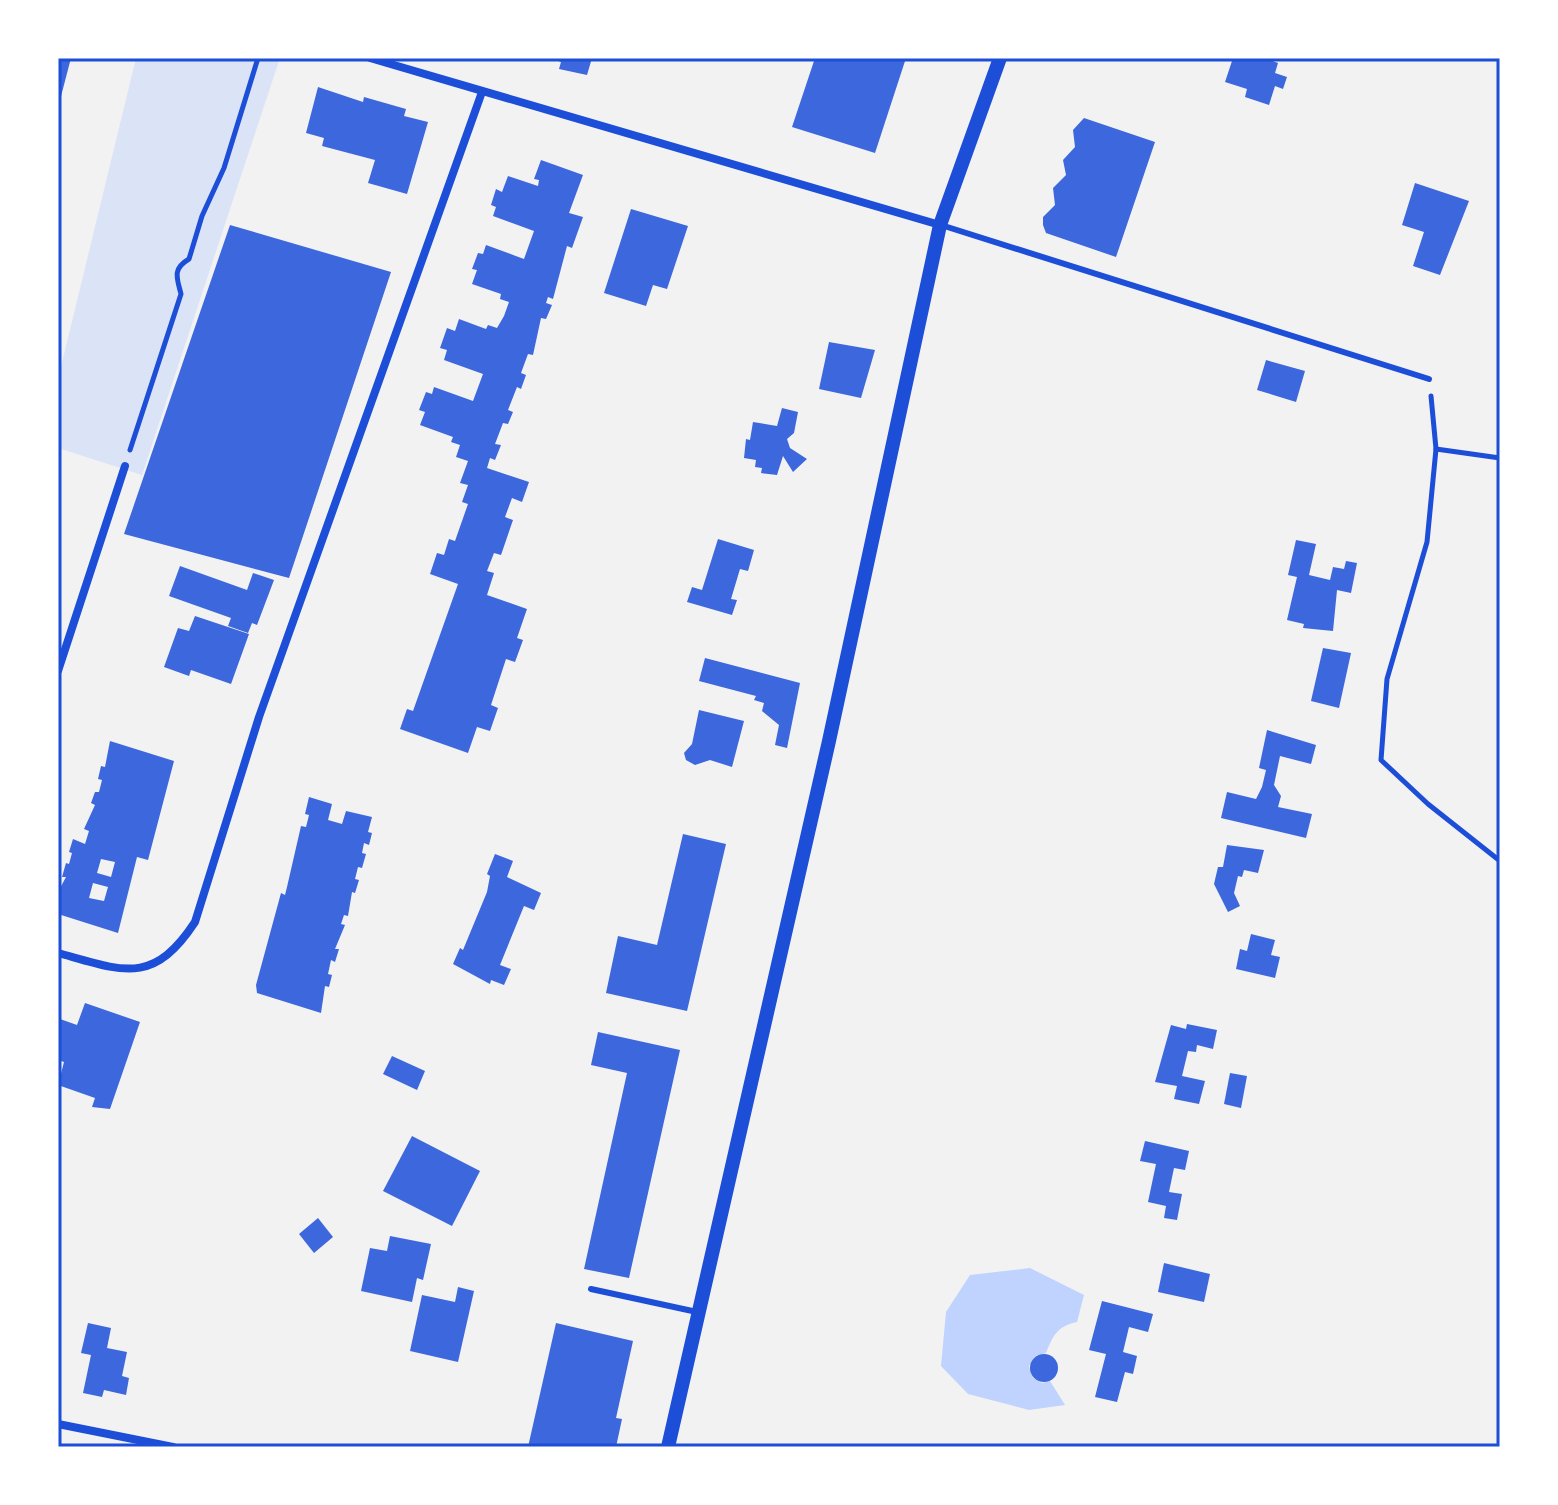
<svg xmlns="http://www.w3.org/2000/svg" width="1558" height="1505" font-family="'PT Sans Narrow',sans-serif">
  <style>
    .green { fill: #dbe4f7 }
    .water { fill: #bfd3fe }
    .building { fill: #3d67dc; fill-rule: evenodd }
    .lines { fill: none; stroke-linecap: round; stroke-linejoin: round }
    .path { stroke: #1d4ed8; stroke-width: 5 }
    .service { stroke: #1d4ed8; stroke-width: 6 }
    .minor { stroke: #1d4ed8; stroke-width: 8 }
    .tertiary { stroke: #1d4ed8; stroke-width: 14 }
    .neatline { fill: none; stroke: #1d4ed8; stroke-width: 3 }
  </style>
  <rect width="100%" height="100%" fill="#f2f2f2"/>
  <!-- green -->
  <path class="green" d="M136 58H280L142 475 58 448V379Z"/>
  <!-- water -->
  <path class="water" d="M1030 1268 1084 1295 1077 1322C1057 1326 1053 1336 1046 1353L1035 1356 1029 1366 1033 1378 1042 1383 1050 1381 1065 1405 1029 1410 968 1394 941 1366 946 1312 970 1275Z"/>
  <!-- building -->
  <g class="building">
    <path d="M58 58H71L59 104H58Z"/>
    <path d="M550 58H592L587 75 559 69 561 62Z"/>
    <path d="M815 58H906L875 153 792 127Z"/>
    <path d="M1233 58H1265L1278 63 1275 73 1287 77 1283 89 1275 86 1269 105 1245 97 1247 89 1225 82Z"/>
    <path d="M318 87 363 102 364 97 406 109 404 116 428 122 407 194 368 183 375 160 322 146 324 138 306 133Z"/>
    <path d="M1084 118 1155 142 1116 257 1046 233 1043 225V217L1055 205 1053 188 1066 175 1063 160 1075 147 1073 130Z"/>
    <path d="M541 160 583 175 569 213 583 217 572 248 567 246 553 299 548 297 546 303 552 305 546 319 541 318 533 355 528 354 521 373 526 375 521 389 517 387 508 410 513 412 508 424 503 423 495 444 501 445 495 460 490 458 487 468 529 482 522 502 512 498 505 517 513 520 501 555 494 553 487 571 494 573 487 595 527 609 517 638 523 640 515 662 506 659 491 705 498 708 490 731 477 727 468 753 400 729 407 709 413 711 458 584 430 574 437 553 444 555 449 539 455 541 468 504 462 502 468 485 460 483 468 461 456 457 460 445 451 442 453 437 420 425 425 412 419 410 426 392 432 394 434 387 473 401 483 374 444 360 447 350 440 348 447 328 455 331 459 319 486 329 488 325 497 328 504 316 509 302 500 299 501 294 472 284 477 270 472 269 478 253 483 254 486 245 524 259 534 231 493 216 496 207 491 205 496 189 502 192 508 176 538 186 539 180 534 179Z"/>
    <path d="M1415 183 1469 201 1440 275 1413 266 1424 232 1402 225Z"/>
    <path d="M631 209 688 226 667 289 653 285 646 306 604 293Z"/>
    <path d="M230 225 391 272 289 578 124 534Z"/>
    <path d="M829 342 875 350 861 398 819 389Z"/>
    <path d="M1266 360 1305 371 1296 402 1257 390Z"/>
    <path d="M782 408 798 412 794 433 787 439 790 448 807 459 793 472 783 456 777 475 761 473 762 468 755 467 756 460 744 458 746 439 750 440 753 422 777 426Z"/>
    <path d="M718 539 754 550 748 571 740 569 731 599 737 600 732 615 687 602 692 587 702 590Z"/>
    <path d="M1296 540 1316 544 1309 575 1330 580 1333 567 1344 569 1346 561 1357 563 1351 593 1337 590 1333 631 1303 628 1304 624 1287 620 1297 577 1288 575Z"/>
    <path d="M180 566 247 590 253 573 274 580 257 625 252 623 248 633 228 626 231 618 169 596Z"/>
    <path d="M195 616 249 634 231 684 191 670 189 676 164 667 178 628 189 631Z"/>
    <path d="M1323 648 1351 653 1339 708 1311 701Z"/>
    <path d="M705 658 800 683 787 748 775 745 779 725 762 711 764 703 754 700 756 696 699 681Z"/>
    <path d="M699 710 744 721 732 767 710 760 695 765 686 760 684 753 692 744Z"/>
    <path d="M1267 730 1316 745 1311 764 1280 756 1274 785 1281 796 1278 807 1312 814 1306 838 1221 818 1227 792 1256 799 1262 787 1266 770 1259 768Z"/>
    <path d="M110 741 174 761 148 860 137 857 118 933 58 914V892L66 877H62L66 863 69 864 72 853 69 852 73 839 85 844 89 831 84 829 95 805 91 803 95 792H99L102 780 98 779 101 766 105 767ZM101 859 115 862 111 877 97 873ZM93 883 108 887 104 901 89 898Z"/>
    <path d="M309 797 332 804 328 820 342 824 346 811 372 817 368 832 372 833 369 845 364 843 362 853 366 854 362 868 358 867 355 879 359 880 355 893 352 892 348 916 344 915 341 924 345 925 335 949H339L335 962 331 960 328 974 332 975 329 987 325 986 321 1013 257 993 256 985 281 893 285 895 287 887 301 826 306 827 309 815 305 814Z"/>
    <path d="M683 834 726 844 687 1011 606 993 618 936 657 945Z"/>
    <path d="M1227 845 1264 850 1258 873 1244 870 1242 877 1238 876 1234 893 1240 906 1228 912 1214 884 1218 867H1223Z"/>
    <path d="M495 854 513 861 507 877 541 893 534 910 524 906 500 965 511 969 504 985 491 980 490 984 453 964 460 948 463 950 487 892 490 876 487 874Z"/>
    <path d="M1251 934 1275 940 1271 955 1280 957 1275 978 1236 969 1240 949 1247 951Z"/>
    <path d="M85 1003 140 1022 110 1109 92 1107 95 1098 58 1085 64 1062 58 1060V1023L60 1019 77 1025Z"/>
    <path d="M1187 1024 1217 1030 1213 1049 1197 1045 1196 1052 1188 1051 1182 1076 1205 1081 1199 1104 1174 1099 1177 1086 1155 1082 1171 1025 1186 1029Z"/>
    <path d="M598 1032 680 1050 629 1278 584 1269 627 1073 591 1065Z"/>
    <path d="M392 1056 425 1071 417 1090 383 1074Z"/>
    <path d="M1230 1073 1247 1076 1241 1108 1224 1104Z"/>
    <path d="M412 1136 480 1171 452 1226 383 1191Z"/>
    <path d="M1145 1141 1189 1151 1185 1170 1174 1168 1169 1192 1182 1194 1177 1220 1164 1218 1166 1206 1148 1202 1156 1164 1140 1161Z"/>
    <path d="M318 1218 333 1237 314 1253 299 1234Z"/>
    <path d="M390 1236 431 1244 423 1280 417 1278 412 1302 361 1291 370 1248 387 1251Z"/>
    <path d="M1164 1263 1210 1274 1204 1302 1158 1292Z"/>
    <path d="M458 1287 474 1291 458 1362 410 1351 422 1295 455 1302Z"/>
    <path d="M1102 1301 1153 1314 1148 1332 1129 1327 1123 1352 1137 1356 1133 1374 1125 1372 1117 1402 1095 1397 1106 1354 1089 1350Z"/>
    <path d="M88 1323 111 1328 107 1348 127 1352 122 1376 129 1378 126 1395 104 1390 102 1397 83 1393 91 1355 81 1353Z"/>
    <path d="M556 1323 633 1341 616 1418 622 1419 616 1447H528Z"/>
    <circle cx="1044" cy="1368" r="14"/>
  </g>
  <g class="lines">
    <!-- path -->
    <g class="path">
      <path d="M1431 396 1436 449 1427 542 1387 679 1381 760 1428 804 1500 861"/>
      <path d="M1436 449 1500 458"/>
      <path d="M130 450 181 294C177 278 172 269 189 259L202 216 224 168 258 58"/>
    </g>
    <!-- service -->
    <g class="service">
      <path d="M941 225 1429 379"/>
      <path d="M591 1289 697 1312"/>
    </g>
    <!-- minor -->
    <g class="minor">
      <path d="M370 58 940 225"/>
      <path d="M58 671 125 466"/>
      <path d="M58 953C123 971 153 986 195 922L259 717 482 92"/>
      <path d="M58 1424 173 1447"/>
    </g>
    <!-- tertiary -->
    <path class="tertiary" d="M668 1447 829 741 940 225 1000 58"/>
  </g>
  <!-- border -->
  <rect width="1558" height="1505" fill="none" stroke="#ffffff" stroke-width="120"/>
  <rect x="60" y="60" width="1438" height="1385" class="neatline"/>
</svg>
